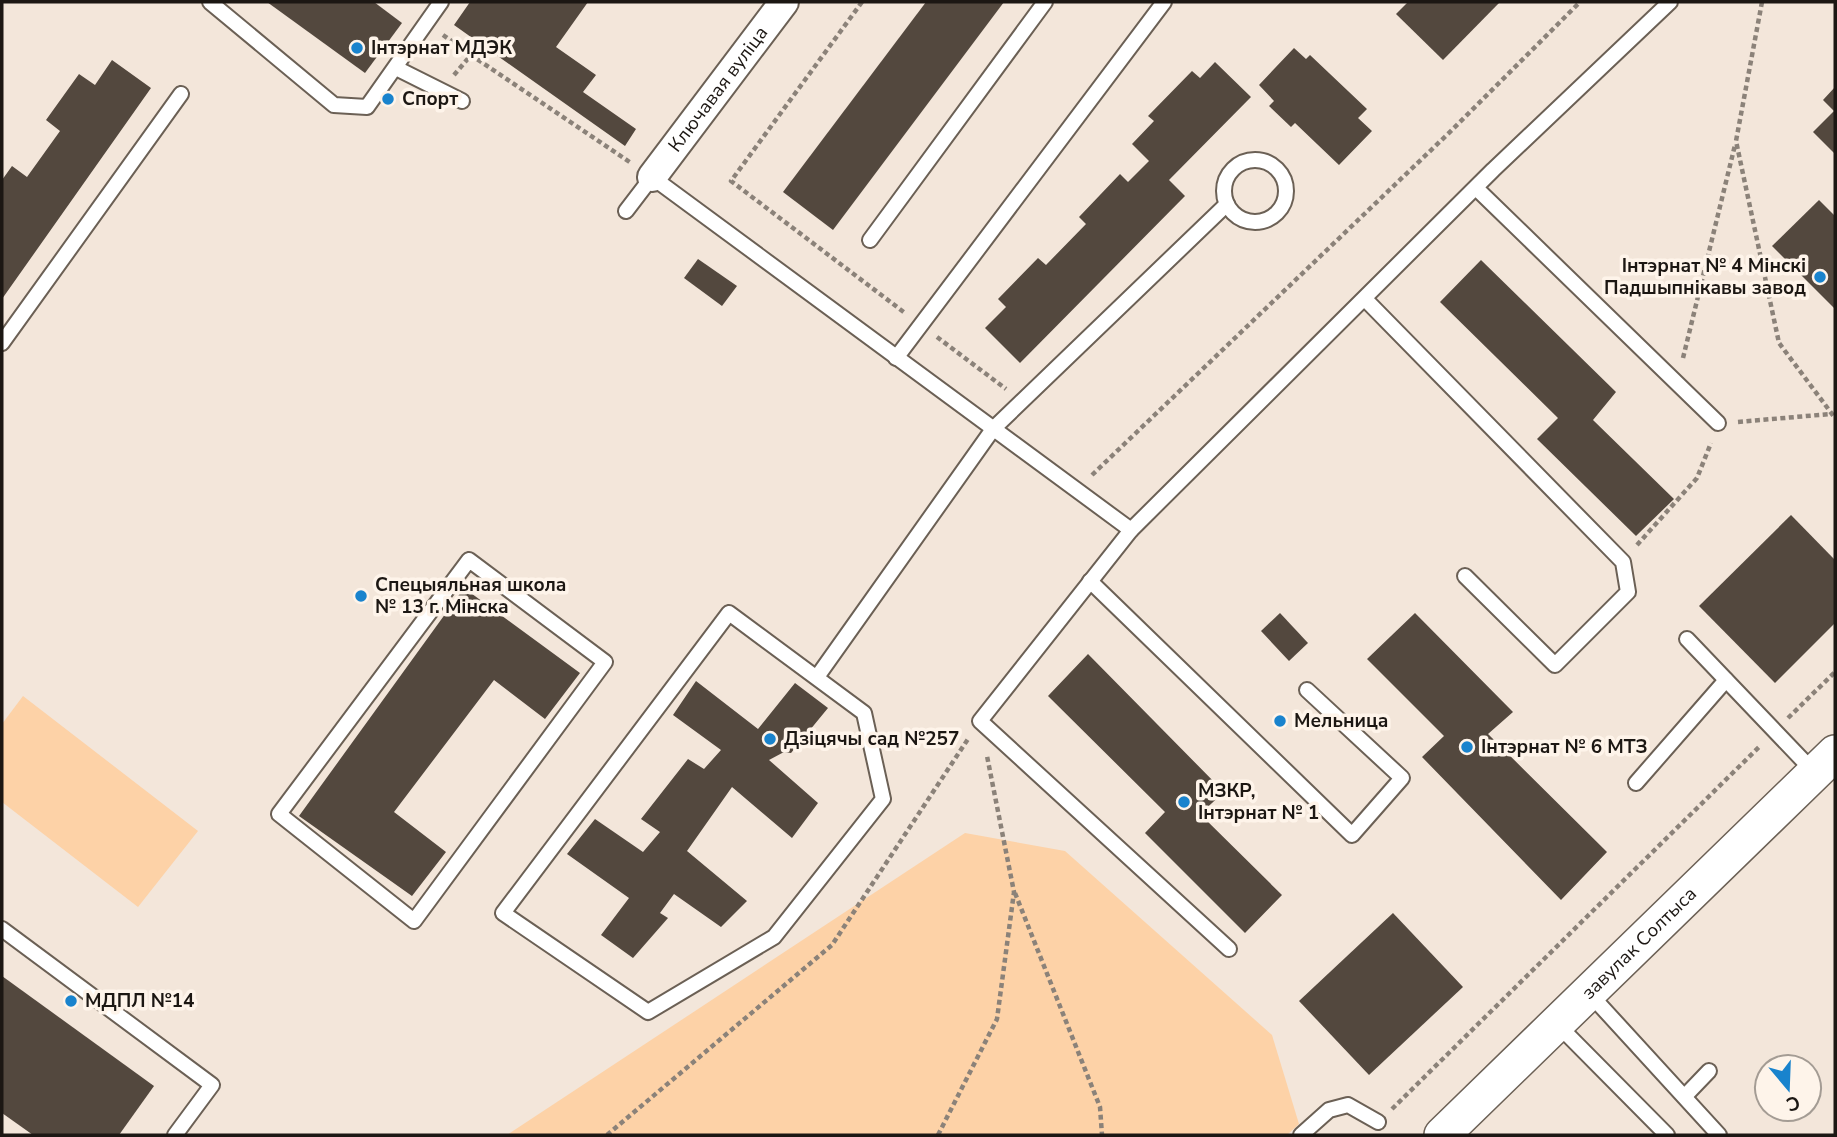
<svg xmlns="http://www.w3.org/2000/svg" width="1837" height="1137" font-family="'Nunito Sans',sans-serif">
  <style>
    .green { fill: #fdd2a7 }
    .building { fill: #53483e }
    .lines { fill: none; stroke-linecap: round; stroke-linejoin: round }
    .service-casing { stroke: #6b6055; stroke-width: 18 }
    .minor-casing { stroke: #6b6055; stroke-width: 32 }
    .tertiary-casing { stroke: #6b6055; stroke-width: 38 }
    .path { stroke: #8b8279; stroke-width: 4.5; stroke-dasharray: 5 3.5; stroke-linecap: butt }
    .service { stroke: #fff; stroke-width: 14 }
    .minor { stroke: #fff; stroke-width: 28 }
    .tertiary { stroke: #fff; stroke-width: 35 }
    .poi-dot { fill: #1983cd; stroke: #fef4ea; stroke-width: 2.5 }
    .labels { text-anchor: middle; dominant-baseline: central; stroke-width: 7; stroke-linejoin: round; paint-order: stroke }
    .poi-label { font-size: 19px; font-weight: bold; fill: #1c1713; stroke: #fef4ea; text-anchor: start }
    .street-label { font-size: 19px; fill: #1c1713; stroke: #fef4ea }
  </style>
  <rect width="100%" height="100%" fill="#f3e6da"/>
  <!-- green -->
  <g class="green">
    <path d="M23 696 198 831 138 907 2 802V724Z"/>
    <path d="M965 833 1065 851 1272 1035 1299 1124 1287 1135H507Z"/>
  </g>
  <!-- building -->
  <g class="building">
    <path d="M267 2H374L402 23 365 73Z"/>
    <path d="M470 2H588L556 47 596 75 583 92 636 129 625 146 454 25Z"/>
    <path d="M926 2H1004L833 230 783 192Z"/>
    <path d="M1408 2H1500L1443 60 1396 14Z"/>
    <path d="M1294 48 1306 59 1310 55 1367 109 1358 118 1372 131 1339 165 1295 123 1291 127 1269 106 1274 101 1259 85Z"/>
    <path d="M112 60 151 88 2 299V180L12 166 27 177 60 131 46 120 79 74 95 85Z"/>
    <path d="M1215 62 1251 97 1169 180 1185 196 1020 363 985 328 1006 307 998 299 1038 258 1046 265 1086 224 1079 217 1120 174 1128 182 1149 161 1132 144 1154 121 1148 116 1192 71 1200 78Z"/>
    <path d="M1835 87V154L1813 132 1834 111 1823 100Z"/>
    <path d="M1819 200 1835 216V309L1772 246Z"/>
    <path d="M698 259 737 286 722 306 684 278Z"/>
    <path d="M1481 260 1616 392 1593 420 1674 499 1636 536 1537 439 1558 418 1440 302Z"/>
    <path d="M1791 515 1835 560V623L1775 683 1699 606Z"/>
    <path d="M464 588 580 673 545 719 494 680 394 812 446 852 412 896 299 816Z"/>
    <path d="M1280 613 1308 643 1289 661 1261 631Z"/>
    <path d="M1415 613 1513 712 1488 734 1607 852 1561 900 1422 757 1444 736 1367 659Z"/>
    <path d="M1088 654 1224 792 1200 814 1282 895 1245 933 1145 833 1165 812 1048 696Z"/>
    <path d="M696 681 758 729 795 683 828 708 791 753 784 752 769 760 818 803 792 838 732 787 687 851 747 901 721 927 674 894 660 913 668 918 633 958 601 935 629 898 567 854 595 819 643 852 660 832 641 819 688 759 704 769 721 750 673 715Z"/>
    <path d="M1393 913 1463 987 1369 1075 1299 1001Z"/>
    <path d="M2 976 154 1086 119 1135H33L2 1113Z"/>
  </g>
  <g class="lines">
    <defs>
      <g id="service">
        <path d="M210 2 334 105 367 107 441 2"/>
        <path d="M396 68 462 101"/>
        <circle cx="1255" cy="191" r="31"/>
        <path d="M1476 188 1718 423"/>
        <path d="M626 211 652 177 1131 530 1493 170 1670 2"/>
        <path d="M870 240 1045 2"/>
        <path d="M1365 299 1623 562 1628 592 1555 665 1465 576"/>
        <path d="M2 343 181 94"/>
        <path d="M896 358 1164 2"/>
        <path d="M1131 530 980 721 1229 949"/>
        <path d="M469 560 605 662 414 921 279 814Z"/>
        <path d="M1090 581 1352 835 1402 778 1307 690"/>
        <path d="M729 613 864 713 883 799 774 937 648 1012 503 913Z"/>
        <path d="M1687 639 1814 772"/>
        <path d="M817 677 993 429 1227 204"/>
        <path d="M1636 783 1726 680"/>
        <path d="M2 929 212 1085 175 1135"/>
        <path d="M1589 993 1719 1135"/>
        <path d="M1557 1024 1667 1135"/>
        <path d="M1685 1096 1709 1071"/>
        <path d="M1301 1135 1329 1110 1348 1105 1378 1122"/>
      </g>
      <g id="minor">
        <path id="s1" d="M652 177 784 2"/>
      </g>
      <g id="tertiary">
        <path id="s2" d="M1442 1135 1835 753"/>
      </g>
    </defs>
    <!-- service casing -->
    <use href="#service" class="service-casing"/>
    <!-- minor casing -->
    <use href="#minor" class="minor-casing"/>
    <!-- tertiary casing -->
    <use href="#tertiary" class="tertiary-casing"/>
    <!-- path -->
    <g class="path">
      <path d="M862 2 731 181 905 313"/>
      <path d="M1762 2 1736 141 1779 343 1835 418"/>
      <path d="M443 35 471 55"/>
      <path d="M454 75 471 55 631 163"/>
      <path d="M937 337 1006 389"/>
      <path d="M1683 358 1735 145"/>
      <path d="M1738 422 1830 414"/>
      <path d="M1092 475 1452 130 1580 2"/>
      <path d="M1637 545 1697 478 1711 443"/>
      <path d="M1788 718 1835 672"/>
      <path d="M1015 893 1100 1107 1102 1135"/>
      <path d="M1392 1109 1760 746"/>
      <path d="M607 1135 832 945 968 739"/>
      <path d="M938 1135 997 1019 1014 892 987 756"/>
    </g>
    <!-- service -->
    <use href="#service" class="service"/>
    <!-- minor -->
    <use href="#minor" class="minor"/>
    <!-- tertiary -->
    <use href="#tertiary" class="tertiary"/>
  </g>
  <!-- markers -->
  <g class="poi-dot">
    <circle cx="357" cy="48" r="7"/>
    <circle cx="388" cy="99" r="7"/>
    <circle cx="1820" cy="277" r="7"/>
    <circle cx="361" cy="596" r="7"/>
    <circle cx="1280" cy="721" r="7"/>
    <circle cx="770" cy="739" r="7"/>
    <circle cx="1467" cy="747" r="7"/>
    <circle cx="1184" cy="802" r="7"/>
    <circle cx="71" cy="1001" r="7"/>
  </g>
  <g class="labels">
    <!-- poi labels -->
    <g class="poi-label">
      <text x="371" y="48">Інтэрнат МДЭК</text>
      <text x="402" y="99">Спорт</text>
      <text x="1806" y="266" text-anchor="end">Інтэрнат № 4 Мінскі<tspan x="1806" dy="22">Падшыпнікавы завод</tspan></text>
      <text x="375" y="585">Спецыяльная школа<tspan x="375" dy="22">№ 13 г. Мінска</tspan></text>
      <text x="1294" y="721">Мельница</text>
      <text x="784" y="739">Дзіцячы сад №257</text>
      <text x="1481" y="747">Інтэрнат № 6 МТЗ</text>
      <text x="1198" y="791">МЗКР,<tspan x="1198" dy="22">Інтэрнат № 1</tspan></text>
      <text x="85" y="1001">МДПЛ №14</text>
    </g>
    <!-- street labels -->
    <g class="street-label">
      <text stroke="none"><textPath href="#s1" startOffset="110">Ключавая вуліца</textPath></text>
      <text stroke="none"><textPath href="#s2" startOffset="275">завулак Солтыса</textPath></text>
    </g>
  </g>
  <!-- border -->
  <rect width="1837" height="1137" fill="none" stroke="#1c1713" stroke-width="7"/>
  <!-- north arrow -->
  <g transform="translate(1788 1088) rotate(161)"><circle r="33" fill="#fef4ea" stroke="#a49c94" stroke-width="2"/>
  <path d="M0-5L12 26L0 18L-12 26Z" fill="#1983cd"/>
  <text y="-10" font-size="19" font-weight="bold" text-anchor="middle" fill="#1c1713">С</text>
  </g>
</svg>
